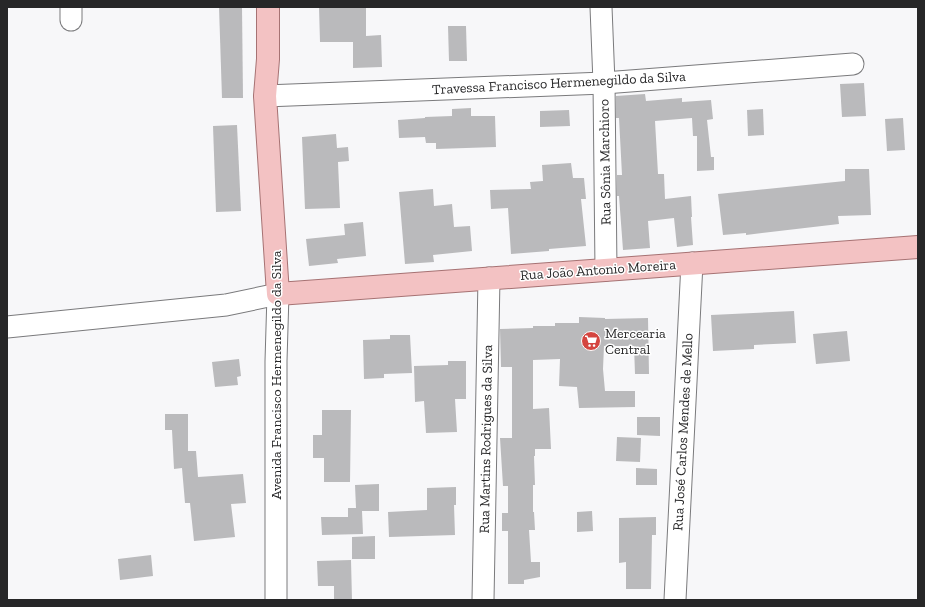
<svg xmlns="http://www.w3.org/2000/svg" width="925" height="607" font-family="'Zilla Slab',serif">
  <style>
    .building { fill: #bababc }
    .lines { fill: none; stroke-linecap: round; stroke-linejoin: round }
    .minor-casing { stroke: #7a7a7c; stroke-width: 23 }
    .major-casing { stroke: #a67273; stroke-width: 24 }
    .minor { stroke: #fff; stroke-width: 21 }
    .major { stroke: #f3c2c3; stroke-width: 22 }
    .labels { text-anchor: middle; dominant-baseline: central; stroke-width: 3; stroke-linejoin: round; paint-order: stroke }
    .street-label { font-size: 14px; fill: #272728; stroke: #fff }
    .poi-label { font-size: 14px; fill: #272728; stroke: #fff; text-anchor: start }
  </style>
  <rect width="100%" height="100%" fill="#f7f7f9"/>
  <!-- building -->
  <g class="building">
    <path d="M219 7H242L243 98H222Z"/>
    <path d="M319 7H366V36L381 35 382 67 353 68V42H320Z"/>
    <path d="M448 26H466L467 61H449Z"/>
    <path d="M864 83 866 116 842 117 840 84Z"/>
    <path d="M645 94 646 101 682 98V102L711 100 713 119 707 120 711 157H714V170L697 171V136H693L692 118 655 121 658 174H664L665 199 691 196 692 217H691L693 245 677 247 674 218 648 221 650 248 623 250 619 196H617V175H622L619 118H616V96Z"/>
    <path d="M471 108V116H495L496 147 436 149V143H426L425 137 399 138 398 120 425 118V117L452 116V109Z"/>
    <path d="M763 109 764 135 748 136 747 110Z"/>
    <path d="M569 110 570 126 540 127V111Z"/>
    <path d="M903 118 905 150 887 151 885 119Z"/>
    <path d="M237 125 241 211 216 212 213 126Z"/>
    <path d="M336 134 337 148 348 147 349 161 338 162 340 208 305 209 302 137Z"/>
    <path d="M571 163 573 178H584L586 199H581L586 246 549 249V251L511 254 508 208 491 209 490 190 531 189 530 182 543 181 542 165Z"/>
    <path d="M845 169H869L871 215 838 216 839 224 746 235V233L723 235 718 194 845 181Z"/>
    <path d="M433 189 434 206 452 204 454 227 470 226 472 251 433 255 434 262 405 264 399 192Z"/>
    <path d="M363 222 366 256 337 259 338 263 309 266 306 239 345 235 344 224Z"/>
    <path d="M794 311 796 343 754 345V349L713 351 711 315Z"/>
    <path d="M579 317 605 318V319L648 318 649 374H635L634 346H604L603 369 605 391H635V407L579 408 577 387 559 386 560 359 533 360V409L549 408 551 449H535V456H534L535 485H533V512H534L535 530H529L531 562H540V577L524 580V584H508V531H502V513H508V486H503L500 438H512V367H501L500 329 533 328V326H555V323H579Z"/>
    <path d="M847 331 850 361 816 364 813 334Z"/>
    <path d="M390 335H410L412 373 384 374V378L364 379 363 340 390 339Z"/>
    <path d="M239 359 241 376 237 377 238 385 215 387 212 362Z"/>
    <path d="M448 361H466V399H455L457 432 426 433 424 401 415 402 414 366 448 365Z"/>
    <path d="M322 410H351L350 482H324V458H313V435H322Z"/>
    <path d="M165 414H188V451H196L198 477 243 474 246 503 231 504 235 537 194 541 190 503H185L182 468 174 469 172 430H165Z"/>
    <path d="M637 417H660V436L637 435Z"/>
    <path d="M617 437 641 438 640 462 616 461Z"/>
    <path d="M636 468 657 469V485H636Z"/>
    <path d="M379 484V511H362L363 534 322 535 321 517H348V508H356L355 485Z"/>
    <path d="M456 487V505H454L455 535 389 537 388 512 427 510V488Z"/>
    <path d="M592 511 593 531 577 532V512Z"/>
    <path d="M656 517V535H652L651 589H626V562L619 563V518Z"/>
    <path d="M375 536V559H352V537Z"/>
    <path d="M151 555 153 576 120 580 118 559Z"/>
    <path d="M351 560 352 600H334V586H318L317 561Z"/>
  </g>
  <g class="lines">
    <defs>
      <g id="minor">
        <path d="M601 7 604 83 606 270"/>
        <path d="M71 20V7"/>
        <path d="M265 96 604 83 853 64"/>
        <path d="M7 327 226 305 278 294 276 361V600"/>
        <path d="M483 600 489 278"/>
        <path d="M675 600 692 263"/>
      </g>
      <path id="major" d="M268 7V59L265 96 278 294 918 247"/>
    </defs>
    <!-- minor casing -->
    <use href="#minor" class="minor-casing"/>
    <!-- major casing -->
    <use href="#major" class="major-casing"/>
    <!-- minor -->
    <use href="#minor" class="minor"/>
    <!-- major -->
    <use href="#major" class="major"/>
  </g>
  <!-- icons -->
  <defs>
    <symbol id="supermarket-disc" viewBox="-11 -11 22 22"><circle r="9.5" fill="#d44540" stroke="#fff"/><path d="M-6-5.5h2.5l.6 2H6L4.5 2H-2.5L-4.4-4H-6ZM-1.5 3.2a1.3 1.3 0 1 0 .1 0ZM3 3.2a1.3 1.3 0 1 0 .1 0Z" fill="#fff"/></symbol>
  </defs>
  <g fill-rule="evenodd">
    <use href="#supermarket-disc" x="580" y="330" width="22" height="22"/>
  </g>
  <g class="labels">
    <!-- street labels -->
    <g class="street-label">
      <text transform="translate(559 83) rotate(-3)">Travessa Francisco Hermenegildo da Silva</text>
      <text transform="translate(605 162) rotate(-91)">Rua Sônia Marchioro</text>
      <text transform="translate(598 270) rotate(-4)">Rua João Antonio Moreira</text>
      <text transform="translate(276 375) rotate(-90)">Avenida Francisco Hermenegildo da Silva</text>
      <text transform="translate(683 432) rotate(-87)">Rua José Carlos Mendes de Mello</text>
      <text transform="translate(486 439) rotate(-89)">Rua Martins Rodrigues da Silva</text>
    </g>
    <!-- poi labels -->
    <g class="poi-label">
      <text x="605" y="333">Mercearia<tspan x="605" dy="16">Central</tspan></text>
    </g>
  </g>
  <!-- border -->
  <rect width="925" height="607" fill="none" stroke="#272728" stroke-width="16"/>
</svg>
